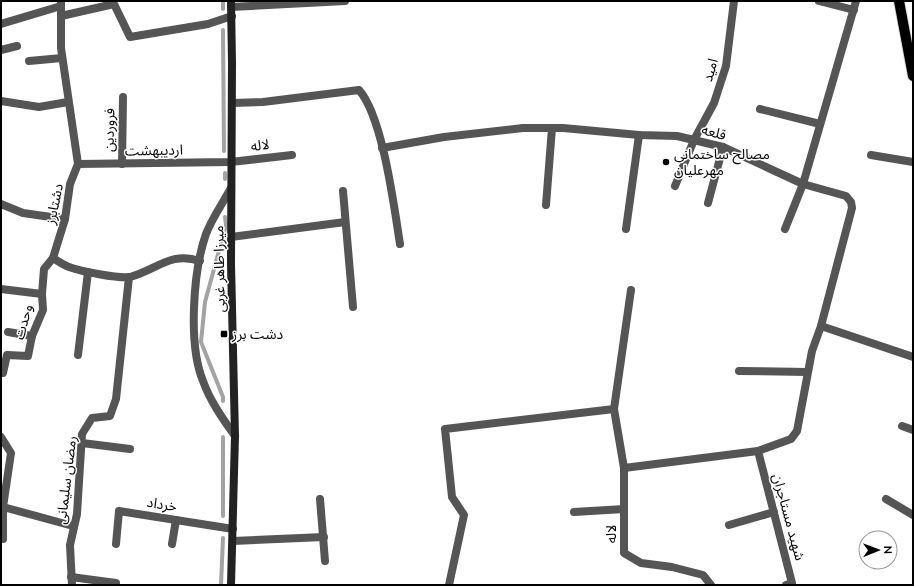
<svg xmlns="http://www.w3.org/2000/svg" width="914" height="586" font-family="Mulish,'Noto Sans Arabic',sans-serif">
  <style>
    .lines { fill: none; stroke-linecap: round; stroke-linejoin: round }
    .stream { stroke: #a3a3a3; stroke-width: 4 }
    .primary-casing { stroke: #dbdbdb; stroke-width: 12 }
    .minor { stroke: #555; stroke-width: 8 }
    .tertiary { stroke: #555; stroke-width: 8 }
    .secondary { stroke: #222; stroke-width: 8 }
    .primary { stroke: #000; stroke-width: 10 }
    .poi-dot { fill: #000; stroke: #fff; stroke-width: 1.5 }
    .labels { text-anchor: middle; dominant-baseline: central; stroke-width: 3; stroke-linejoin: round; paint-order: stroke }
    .street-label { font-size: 14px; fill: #000; stroke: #fff }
    .poi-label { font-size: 14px; fill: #000; stroke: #fff; text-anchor: start }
  </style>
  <rect width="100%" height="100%" fill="#fff"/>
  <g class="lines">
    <!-- stream -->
    <g class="stream">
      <path d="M223 1V9"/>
      <path d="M223 30 224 151"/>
      <path d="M225 173V179"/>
      <path d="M223 401V397L201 342 205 302 226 225 225 217"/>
      <path d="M223 437V516"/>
      <path d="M221 585 223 538"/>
    </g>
    <defs>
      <path id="primary" d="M899 1 913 76"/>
    </defs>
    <!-- primary casing -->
    <use href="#primary" class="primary-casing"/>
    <!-- minor -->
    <g class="minor">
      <path d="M61 1V48L78 164 70 184 65 219 53 258C58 261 63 265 69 267 80 271 119 279 130 277 157 270 170 251 200 261"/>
      <path d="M819 1 854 10"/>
      <path d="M231 7 345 1"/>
      <path d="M61 16 114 4 130 37 208 24 232 16"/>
      <path d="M1 24 61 6"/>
      <path d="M1 50 17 46"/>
      <path d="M29 61 62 58"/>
      <path d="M1 101 39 107 68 102"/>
      <path d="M232 103 263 102 359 90C383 117 394 207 400 244"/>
      <path d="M760 109 820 124"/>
      <path d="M382 148 444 137 523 128H563L639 135 677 136 723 147 803 184 846 196 851 202 852 208 821 326 913 357"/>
      <path d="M871 155 913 162"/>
      <path d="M78 164 231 162 292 155"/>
      <path d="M122 164 123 97"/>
      <path d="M675 186 694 140 714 103 726 66 734 1"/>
      <path d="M343 191 353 307"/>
      <path d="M708 203 723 147"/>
      <path d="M1 204 23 213 65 219"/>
      <path d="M546 205 552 128"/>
      <path d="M626 229 639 135"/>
      <path d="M785 229 803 184 856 1"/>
      <path d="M231 237 345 222"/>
      <path d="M1 289 42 294"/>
      <path d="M8 332 32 336"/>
      <path d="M78 355 88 272"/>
      <path d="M739 371 807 372"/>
      <path d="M3 373 7 355 28 356 32 336 43 310 42 294 44 269 53 258"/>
      <path d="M614 409 631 290"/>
      <path d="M902 426 913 430"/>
      <path d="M1 437 11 453 3 507V539"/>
      <path d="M82 443 130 449"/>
      <path d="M758 451 792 583 786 585"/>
      <path d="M624 468V553L641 563 672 567 703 575 711 585"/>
      <path d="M320 499 325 561"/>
      <path d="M886 499 913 515"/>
      <path d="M3 507 73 526"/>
      <path d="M574 512 624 509"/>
      <path d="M729 525 774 512"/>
      <path d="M233 541 324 537"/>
      <path d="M116 544 119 511 233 529"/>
      <path d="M172 544 176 520"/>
      <path d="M71 577 116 583"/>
      <path d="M72 585 70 545 77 514 82 434 92 418 110 416 116 399 129 277"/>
      <path d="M449 585 464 515 452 497 445 429 614 409 624 468 758 451 791 439 797 431 812 351 821 326"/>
    </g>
    <!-- tertiary -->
    <path class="tertiary" d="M231 188C223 203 212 218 206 234 193 271 188 345 203 381 210 401 223 419 235 436"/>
    <!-- secondary -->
    <path class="secondary" d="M231 585 235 436 231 264 232 63 231 1"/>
    <!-- primary -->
    <use href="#primary" class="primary"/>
  </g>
  <!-- markers -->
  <g class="poi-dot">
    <circle cx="666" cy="162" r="4"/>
    <rect x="220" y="330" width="8" height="8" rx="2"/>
  </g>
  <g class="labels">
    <!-- street labels -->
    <g class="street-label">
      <text transform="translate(710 70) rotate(-74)">امید</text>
      <text transform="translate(109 130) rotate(-89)">فروردین</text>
      <text transform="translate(714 132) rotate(15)">قلعه</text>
      <text transform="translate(260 145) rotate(-6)">لاله</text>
      <text transform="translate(154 150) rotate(-1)">اردیبهشت</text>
      <text transform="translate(54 204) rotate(-78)">دشتابرز</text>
      <text transform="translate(219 269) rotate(-91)">میرزا طاهر غربی</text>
      <text transform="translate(23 322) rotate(-75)">وحدت</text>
      <text transform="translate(66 480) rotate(-83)">رمضان سلیمانی</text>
      <text transform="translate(162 504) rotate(9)">خرداد</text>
      <text transform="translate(789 517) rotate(75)">شهید مستاجران</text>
      <text transform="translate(611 534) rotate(-90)">لاله</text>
    </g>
    <!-- poi labels -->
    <g class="poi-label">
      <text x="674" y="154">مصالح ساختمانی<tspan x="674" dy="16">مهرعلیان</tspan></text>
      <text x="232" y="334">دشت برز</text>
    </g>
  </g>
  <!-- border -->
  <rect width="914" height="586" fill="none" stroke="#000000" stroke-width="4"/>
  <!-- north arrow -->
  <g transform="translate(878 550) rotate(89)"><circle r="19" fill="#ffffff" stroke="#999999"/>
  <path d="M0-3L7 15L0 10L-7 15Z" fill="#000000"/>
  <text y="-6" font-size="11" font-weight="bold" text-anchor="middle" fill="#000000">N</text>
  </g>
</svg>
